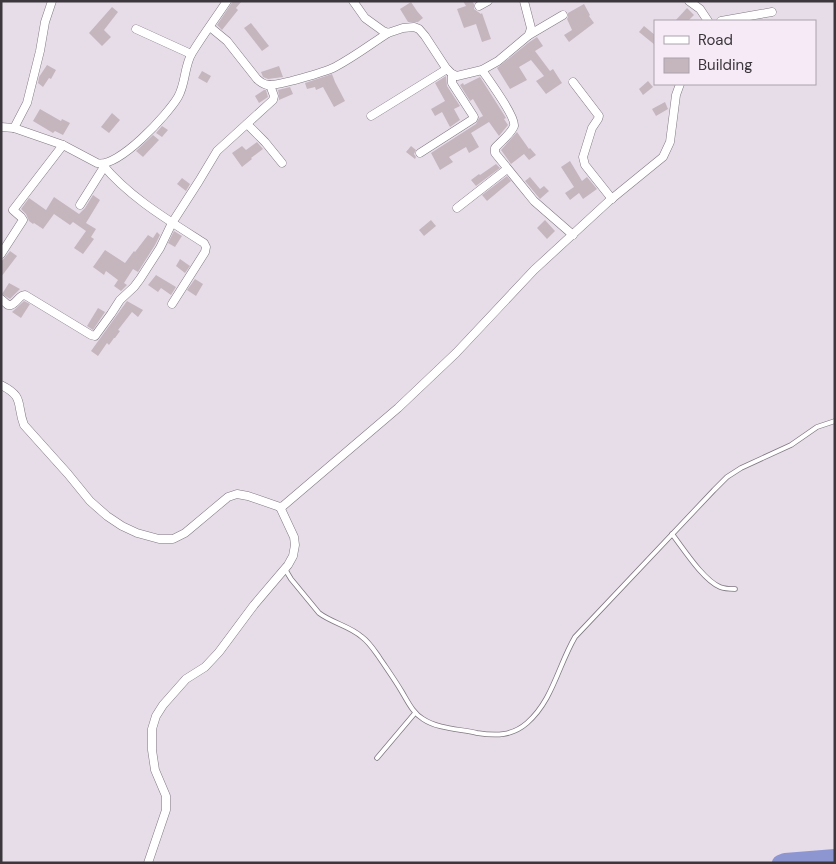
<svg xmlns="http://www.w3.org/2000/svg" width="836" height="864" font-family="'DM Sans',sans-serif">
  <style>
    .lines { fill: none; stroke-linecap: round; stroke-linejoin: round }
    .river { stroke: #8e96d1; stroke-width: 16 }
    .building { fill: #c5b6be }
    .service-casing { stroke: #817883; stroke-width: 5.5 }
    .minor-casing { stroke: #817883; stroke-width: 9 }
    .service { stroke: #fff; stroke-width: 4 }
    .minor { stroke: #fff; stroke-width: 8 }
  </style>
  <rect width="100%" height="100%" fill="#e7dde9"/>
  <g class="lines">
    <!-- river -->
    <path class="river" d="M780 863 785 861 835 857"/>
  </g>
  <!-- building -->
  <g class="building">
    <path d="M233 1H242L236 8 238 10 222 30 217 25Z"/>
    <path d="M463 1H472L474 4V9L481 14 482 13 491 39 482 42 476 24 464 28 457 9 466 6Z"/>
    <path d="M411 2 417 11 423 18 418 22H408L400 9Z"/>
    <path d="M584 4 590 15 589 16 594 23 569 42 564 35 572 30 567 19 568 17V13Z"/>
    <path d="M112 7 118 12 104 30 111 37 102 46 89 33Z"/>
    <path d="M687 8 694 15 688 21H675Z"/>
    <path d="M251 23 269 46 262 51 244 28Z"/>
    <path d="M644 26 655 35V45L639 32Z"/>
    <path d="M537 37 543 46 535 51 550 71 553 69 562 83 546 94 536 81 544 76 531 60 519 67 527 80 510 89 497 68 528 43Z"/>
    <path d="M47 65 56 70 51 79 49 78 43 87 38 83 39 77Z"/>
    <path d="M279 66 283 77 268 79 263 77 261 72Z"/>
    <path d="M202 71 211 76 207 83 198 78Z"/>
    <path d="M332 74 335 82 345 101 334 107 323 87 316 90 315 87 307 89 305 83Z"/>
    <path d="M446 76 447 86 460 106 454 109 460 120 450 127 442 112 435 116 431 109 445 101 435 83Z"/>
    <path d="M480 77 501 110 506 118 504 119 508 125 499 136 489 122 471 133 479 147 469 153 466 147 449 157 453 162 440 170 431 153 476 124 479 118 483 116 473 99 470 101 460 85 463 83 464 85Z"/>
    <path d="M648 81 653 87 643 95 639 89Z"/>
    <path d="M290 87 293 94 279 100V95L278 90Z"/>
    <path d="M264 90H266L268 97 259 103 255 96Z"/>
    <path d="M665 102 668 109 656 116 652 109Z"/>
    <path d="M40 109 61 121 62 119 70 123 63 135 55 131 53 133 33 121Z"/>
    <path d="M112 113 120 120 109 133 101 127Z"/>
    <path d="M162 126 168 130 162 137 156 133Z"/>
    <path d="M517 132 529 149 530 148 536 155 529 160 524 154 511 164 501 150Z"/>
    <path d="M153 135 159 140 143 157 136 151Z"/>
    <path d="M257 142 263 149 251 158 252 159 242 167 232 153 242 146 246 150Z"/>
    <path d="M411 146 416 150 414 154 416 157 415 159 406 152Z"/>
    <path d="M570 161 582 181 587 177 597 189 583 199 579 193 570 200 565 193 574 187 561 167Z"/>
    <path d="M496 164 500 168 476 186 471 180 479 174 480 175Z"/>
    <path d="M507 176 511 181 487 201 482 195Z"/>
    <path d="M530 177 540 189 544 186 549 191 540 199 525 181Z"/>
    <path d="M182 178 190 184 186 191 177 184Z"/>
    <path d="M93 195 100 200 86 223 96 229 91 237 94 239 83 254 74 248 86 231 73 222 70 225 54 214 43 229 34 223 33 224 29 221 26 214 21 209 29 198 46 210 54 197 79 214 85 208Z"/>
    <path d="M431 220 436 226 424 236 419 230Z"/>
    <path d="M545 220 555 231 547 239 537 228Z"/>
    <path d="M174 231 182 236 175 247 168 243Z"/>
    <path d="M157 232 160 235 155 245 138 272 133 269 124 283 127 285 121 291 114 286 118 280 106 271 104 275 93 267 105 250 125 263 134 251 135 252 148 235 153 238Z"/>
    <path d="M10 251 17 256 1 277V262Z"/>
    <path d="M180 259 190 266 185 273 176 266Z"/>
    <path d="M156 275 176 287 171 295 161 288 158 292 148 285Z"/>
    <path d="M195 279 203 284 196 296 187 290Z"/>
    <path d="M9 283 20 289 10 299 2 294Z"/>
    <path d="M24 301 30 304 21 318 12 312Z"/>
    <path d="M127 301 143 310 138 317 132 312 118 330 120 331 115 338H114L109 345 107 343 98 356 91 351Z"/>
    <path d="M98 308 105 312 93 330 87 326Z"/>
  </g>
  <g class="lines">
    <defs>
      <g id="service">
        <path d="M672 534C683 548 703 580 720 587 725 589 730 589 735 589"/>
        <path d="M285 569 291 579 319 613C332 623 350 626 362 637 369 642 374 650 379 657 387 669 395 680 402 692 408 702 413 713 423 719 438 729 460 729 477 733 496 736 512 736 527 723 553 700 558 666 575 637L714 490 727 477 741 468 791 445 817 427 835 421"/>
        <path d="M377 758 415 713"/>
      </g>
      <g id="minor">
        <path d="M353 1 365 18 383 31 388 33 403 28 414 27 419 29 425 36 446 68 452 74 457 76 482 70 498 61 529 35 531 28 524 1"/>
        <path d="M689 1 700 9 708 21"/>
        <path d="M479 6 488 1"/>
        <path d="M721 21 772 12"/>
        <path d="M210 27 227 41 257 79C260 82 263 84 267 85 278 86 325 72 335 67 354 57 371 44 388 33"/>
        <path d="M136 29 191 54"/>
        <path d="M529 35 563 15"/>
        <path d="M482 70C488 79 516 117 514 126 511 134 500 142 495 148V153L534 201 573 235"/>
        <path d="M573 82 599 116 598 119 592 128 583 157 585 165 612 199"/>
        <path d="M371 116 447 69"/>
        <path d="M247 124 265 142 282 163"/>
        <path d="M1 127 14 128 63 145 97 163C118 169 168 114 178 97 186 83 184 66 192 53 203 35 215 19 227 1"/>
        <path d="M14 128 27 103 40 51 45 22 52 1"/>
        <path d="M420 153 473 119 474 117 452 83V74"/>
        <path d="M102 164C129 197 168 220 204 243L206 247 205 252 172 304"/>
        <path d="M80 205 104 167"/>
        <path d="M457 208 507 169"/>
        <path d="M1 254 23 220 21 217 13 210 63 145"/>
        <path d="M1 299 8 305H11C17 303 19 295 25 295L91 335 95 336 111 314 120 300 134 287 140 279 160 248 172 223 199 181 217 151 273 100 274 96 270 85"/>
        <path d="M1 385C25 397 16 404 24 425L68 474 90 501 107 516 122 526 137 533 159 539H173L185 533 228 497 237 494 248 496 280 507 283 506 398 408 456 353 534 270 609 201 663 157 670 142 676 95 680 84"/>
        <path d="M148 863 166 810V796L155 770 152 750V729L156 716 163 705 186 679 205 667 219 652 254 605 288 565 293 556 295 545 294 537 280 507"/>
      </g>
    </defs>
    <!-- service casing -->
    <use href="#service" class="service-casing"/>
    <!-- minor casing -->
    <use href="#minor" class="minor-casing"/>
    <!-- service -->
    <use href="#service" class="service"/>
    <!-- minor -->
    <use href="#minor" class="minor"/>
  </g>
  <!-- border -->
  <rect width="836" height="864" fill="none" stroke="#3c373c" stroke-width="5"/>
  <!-- legend -->
  <rect x="654" y="20" width="162" height="65" fill="#f5eaf6" stroke="#aba2ac"/>
  <rect x="664" y="36" width="25" height="8" fill="#ffffff" stroke="#aba2ac"/>
  <text x="698" y="45" font-size="15" fill="#3c373c">Road</text>
  <rect x="664" y="58" width="25" height="15" fill="#c5b6be" stroke="#aba2ac"/>
  <text x="698" y="70" font-size="15" fill="#3c373c">Building</text>
</svg>
